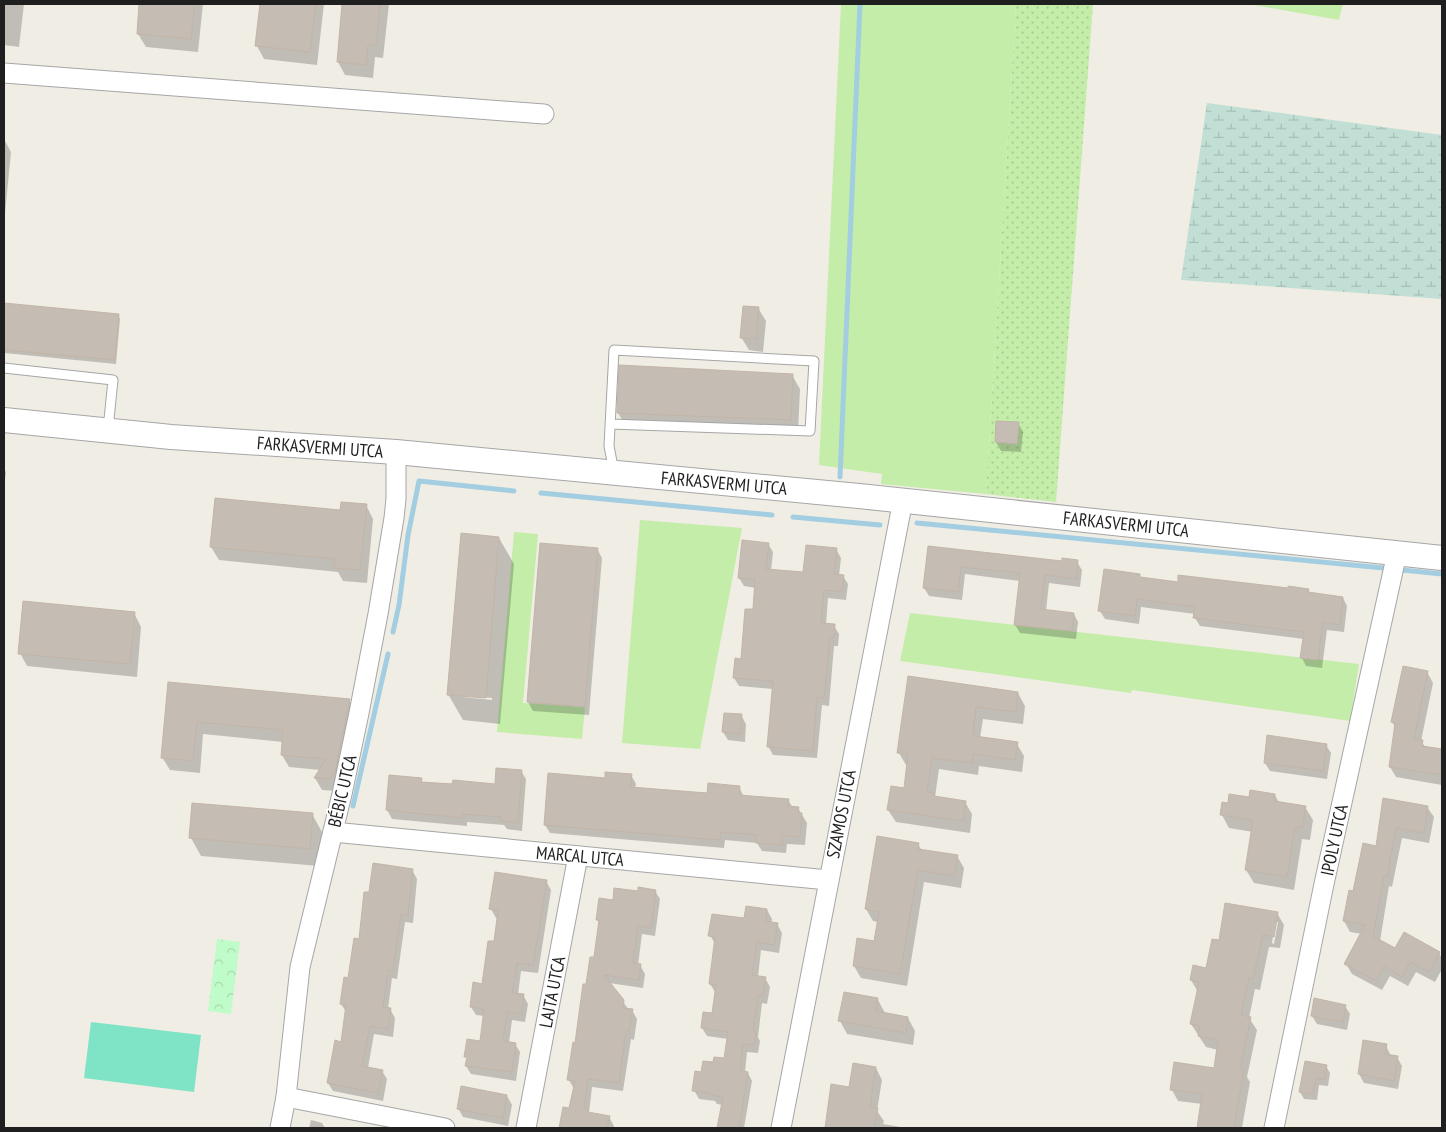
<svg xmlns="http://www.w3.org/2000/svg" width="1446" height="1132" font-family="'PT Sans Narrow',sans-serif">
  <style>
    .grass { fill: #c4eda9 }
    .wetland { fill: url(#wetland-marsh) }
    .park { fill: url(#park-crowns) }
    .garden { fill: url(#garden-dots) }
    .pitch { fill: #7fe3c5 }
    .shadow { fill: #0003; fill-rule: evenodd }
    .lines { fill: none; stroke-linecap: round; stroke-linejoin: round }
    .stream { stroke: #a3cde0; stroke-width: 5 }
    .building { fill: #c5bcb4; stroke: #c3b5a6 }
    .service-casing { stroke: #a6a6a6; stroke-width: 11 }
    .minor-casing { stroke: #a6a6a6; stroke-width: 21 }
    .tertiary-casing { stroke: #a6a6a6; stroke-width: 26 }
    .service { stroke: #fff; stroke-width: 9 }
    .minor { stroke: #fff; stroke-width: 19 }
    .tertiary { stroke: #fff; stroke-width: 24 }
    .labels { text-anchor: middle; dominant-baseline: central; stroke-width: 4; stroke-linejoin: round; paint-order: stroke }
    .street-label { font-size: 18px; fill: #1f1f1f; stroke: #fff }
  </style>
  <defs>
    <pattern id="wetland-marsh" width="20" height="14" patternUnits="userSpaceOnUse" patternTransform="scale(1.25)"><rect width="20" height="14" fill="#c1dfd4"/><path d="M1 5h8M5 5V1M11 12h8M15 12V8" fill="none" stroke="#a5bfb6"/></pattern>
    <pattern id="park-crowns" width="20" height="18" patternUnits="userSpaceOnUse" patternTransform="scale(1.25)"><rect width="20" height="18" fill="#c0fcca"/><path d="M2 6a3 3 0 1 1 6 0M12 15a3 3 0 1 1 6 0" fill="none" stroke="#a5d8ad"/></pattern>
    <pattern id="garden-dots" width="8" height="8" patternUnits="userSpaceOnUse" patternTransform="scale(1.25)"><rect width="8" height="8" fill="#c4eda9"/><path d="M2 2h.1M6 6h.1" fill="none" stroke="#a8cb91" stroke-width="1.8" stroke-linecap="round"/></pattern>
  </defs>
  <rect width="100%" height="100%" fill="#f0ede5"/>
  <!-- grass -->
  <g class="grass">
    <path d="M841 4H1016L986 494 881 484 882 474 819 465Z"/>
    <path d="M1248 4H1343L1339 20Z"/>
    <path d="M640 520 742 528 700 749 622 743Z"/>
    <path d="M514 532 538 534 523 703 585 707 582 739 497 732Z"/>
    <path d="M910 613 1359 664 1350 721 1132 690 1131 693 900 661Z"/>
  </g>
  <!-- wetland -->
  <path class="wetland" d="M1207 103 1442 135V299L1181 280Z"/>
  <!-- park -->
  <path class="park" d="M217 939 240 942 231 1014 208 1011Z"/>
  <!-- garden -->
  <path class="garden" d="M1016 4H1093L1056 502 986 494Z"/>
  <!-- pitch -->
  <path class="pitch" d="M91 1022 201 1035 194 1092 84 1078Z"/>
  <!-- shadow -->
  <g class="shadow">
    <path d="M4 4H24L19 47 4 45Z"/>
    <path d="M141 4H203L198 52 146 47 138 34Z"/>
    <path d="M262 4H324L317 65 264 59 257 46Z"/>
    <path d="M343 4H389L383 58 375 57 373 78 345 75 338 62Z"/>
    <path d="M4 139 11 152 4 224Z"/>
    <path d="M4 305 118 315 120 319 116 364 4 353Z"/>
    <path d="M758 308 766 321 763 352 749 350 741 337Z"/>
    <path d="M621 366 792 375 800 389 798 433 626 426 618 413Z"/>
    <path d="M998 422 1018 423 1023 432 1021 452 1001 451 996 442Z"/>
    <path d="M4 469 6 472 4 488Z"/>
    <path d="M366 505 373 519 367 583 343 581 338 572 219 560 211 547Z"/>
    <path d="M499 538 514 564 500 724 463 720 448 694ZM463 695 492 698V700L463 697Z"/>
    <path d="M541 544 597 549 602 558 589 715 533 711 528 702Z"/>
    <path d="M768 544 773 552 771 571 804 574 836 549 841 558 839 576H843L848 584 846 600 828 598 826 625 834 626 839 634 838 646H834L829 706 822 705 817 758 773 755 768 746 773 689 739 686 734 678 742 660 754 611 756 588 744 586 739 578Z"/>
    <path d="M929 547 1063 563 1077 562 1082 570 1080 587 1049 583 1046 611 1074 614 1078 622 1076 639 1020 633 1015 625 1020 581 965 574 962 600 929 596 924 588Z"/>
    <path d="M1139 575 1142 579 1179 583 1308 590 1310 594 1343 598 1347 606 1344 632 1327 630 1322 668 1306 666 1302 658 1304 639 1200 626 1195 618V614L1141 607 1139 624 1105 619 1100 611Z"/>
    <path d="M134 613 141 627 137 677 27 666 20 653Z"/>
    <path d="M1427 672 1433 683 1421 741 1426 748 1442 750V785L1396 777 1390 767 1396 728 1392 722Z"/>
    <path d="M910 678 1018 693 1025 706 1023 724 983 719 980 738 1017 744 1024 756 1022 772 979 766 978 775 939 769 935 797 965 802 972 814 970 833 896 822 888 810 905 789 908 765H906L899 753Z"/>
    <path d="M170 683 349 701 357 713 337 791 322 790 315 778 320 770 289 767 282 755 283 742 203 734 200 773 170 770 162 757Z"/>
    <path d="M741 715 746 724 745 742 728 740 723 732Z"/>
    <path d="M1326 745 1331 753 1327 779 1270 771 1265 763Z"/>
    <path d="M521 771 526 779 522 831 507 829 504 825 467 822V826L392 819 387 810 390 777 421 779 423 783 496 785Z"/>
    <path d="M631 775 636 784 635 788 708 795 739 787 744 797 788 800 793 808H798L807 823 805 845 787 844 786 853 762 851 757 843 725 840 724 848 550 833 545 825 606 779Z"/>
    <path d="M1275 795 1279 803 1305 807 1313 820 1310 840 1302 839 1294 890 1254 883 1246 870 1253 832 1229 828 1222 815 1229 804Z"/>
    <path d="M1384 800 1427 807 1434 817 1429 843 1402 838 1392 887 1389 886 1380 941 1396 950 1439 953 1442 959V969L1435 982 1416 972 1408 986 1390 976 1382 990 1352 974 1346 964 1362 934 1350 932 1344 921 1354 892 1377 848Z"/>
    <path d="M312 814 322 832 319 866 201 856 191 838Z"/>
    <path d="M918 844 922 851 957 856 964 868 961 888 924 882 907 986 861 978 854 966 875 942 878 922 873 921 866 909Z"/>
    <path d="M412 870 417 879 413 923 405 922 397 979 392 978 388 1009H390L395 1018 393 1037 374 1034 368 1068 382 1071 387 1079 383 1101 333 1091 328 1083 342 1043 347 1013 341 1004 360 941 370 894Z"/>
    <path d="M546 881 551 890 538 973 521 971 518 995H523L528 1004 525 1022 512 1020 509 1043 515 1044 520 1052 516 1081 471 1074 466 1066 467 1060 466 1056 481 1042 485 1016 476 1015 471 1007 483 985 495 943 498 918H496L491 909Z"/>
    <path d="M655 891 660 899 655 936 642 934 638 965H640L645 974 643 988 609 983 629 1010H632L637 1019 634 1040 631 1039 623 1091 592 1087 589 1113 609 1117 614 1126 613 1128H560L564 1108 570 1110 574 1089 569 1080 587 986 595 959 600 924 597 920 614 902 639 892Z"/>
    <path d="M767 910 772 919 771 923 777 924 782 933 779 953 761 950 758 977 765 978 770 987 767 1004 762 1003 758 1037 760 1041 758 1053 747 1052 745 1072 748 1073 752 1081 744 1128H718L723 1105 717 1104 715 1101 699 1099 694 1090 702 1073 725 1059 728 1039 707 1036 702 1028 713 1014 715 992 710 984 715 944 710 935Z"/>
    <path d="M1277 913 1284 925 1280 948 1269 947 1260 990 1255 989 1249 1018 1257 1030 1247 1077 1250 1082 1242 1128H1198L1202 1104 1178 1101 1172 1090 1215 1069 1218 1050 1206 1047 1191 1024 1198 992 1191 980 1206 969 1220 942ZM1275 922H1278L1274 944 1272 943Z"/>
    <path d="M878 1000 885 1013 908 1018 915 1031 913 1045 847 1034 840 1021Z"/>
    <path d="M1345 1006 1350 1014 1347 1030 1317 1024 1312 1016Z"/>
    <path d="M1364 1042 1386 1046 1391 1056 1397 1057 1402 1066 1398 1089 1364 1083 1359 1074Z"/>
    <path d="M1326 1066 1330 1073 1328 1086 1319 1085 1317 1100 1304 1099 1300 1092Z"/>
    <path d="M876 1068 882 1080 877 1111 884 1121 883 1124 907 1128H826L850 1089Z"/>
    <path d="M507 1096 512 1105 508 1126 463 1117 458 1108Z"/>
    <path d="M311 1120 322 1123 325 1128H309Z"/>
  </g>
  <g class="lines">
    <!-- stream -->
    <g class="stream">
      <path d="M840 477 860 4"/>
      <path d="M541 493 772 515"/>
      <path d="M793 517 880 525"/>
      <path d="M917 523 1383 568"/>
      <path d="M1402 570 1442 574"/>
      <path d="M393 632 399 605 408 535 419 481 514 491"/>
      <path d="M353 806 388 654"/>
    </g>
  </g>
  <!-- building -->
  <g class="building">
    <path d="M139 4H195L191 39 137 34Z"/>
    <path d="M260 4H316L310 52 255 46Z"/>
    <path d="M342 4H380L376 45H368L366 65 337 62Z"/>
    <path d="M4 303 119 314 115 360 4 350Z"/>
    <path d="M743 306 759 307 756 339 740 338Z"/>
    <path d="M619 365 793 374 791 420 617 413Z"/>
    <path d="M996 421 1019 422 1017 444 995 442Z"/>
    <path d="M215 498 340 510 341 502 367 504 360 570 334 568 335 559 210 547Z"/>
    <path d="M461 533 499 537 486 698 447 695Z"/>
    <path d="M742 540 769 543 766 569 803 572 806 545 837 548 834 574 844 575 842 592 824 590 821 623 835 624 834 638H830L824 698 817 697 813 751 767 747 773 681 733 678 735 658 741 659 745 609H753L755 580 738 578Z"/>
    <path d="M540 543 598 548 585 707 527 702Z"/>
    <path d="M928 546 1062 561V558L1078 560 1076 579 1045 575 1041 609 1074 613 1072 631 1014 625 1020 573 961 567 958 592 923 588Z"/>
    <path d="M1104 569 1140 574V577L1178 582V575L1288 588V586L1309 589 1308 592 1343 597 1340 625 1323 622 1318 660 1300 658 1304 632 1193 618 1195 607 1137 599 1135 616 1098 611Z"/>
    <path d="M23 601 135 612 130 664 18 654Z"/>
    <path d="M1403 666 1428 671 1414 739 1423 740 1422 746 1442 749V775L1389 767 1395 723 1391 722Z"/>
    <path d="M908 676 1018 692 1016 712 976 707 973 734H975V736L1018 742 1015 760 973 754 972 763 932 758 927 792 934 793V796L966 801 963 821 887 810 891 786 904 788 908 754 897 753Z"/>
    <path d="M168 682 350 699 335 771 330 779 314 778 326 759 281 755 283 730 197 722 193 761 161 758Z"/>
    <path d="M724 713 742 714 740 734 722 732Z"/>
    <path d="M1267 735 1327 744 1323 771 1264 763Z"/>
    <path d="M496 768 522 770 518 823 500 821 501 817 463 814 462 818 386 810 389 775 422 778 421 782 452 784 453 780 495 784Z"/>
    <path d="M605 772 632 774 630 787 707 793 708 783 740 786 739 795 789 799 788 806 799 807 798 813H802L800 837 782 835V845L756 843 757 835 721 832 720 840 544 825 548 773 605 778Z"/>
    <path d="M1250 790 1275 794 1274 801 1306 806 1302 828 1295 827 1287 877 1245 870 1253 820 1220 815 1222 802 1228 803 1229 794 1249 797Z"/>
    <path d="M1383 798 1428 806 1424 833 1396 828 1387 877 1384 876 1373 936 1395 948 1404 932 1440 952 1429 972 1410 962 1402 977 1384 966 1376 981 1344 964 1365 925 1343 921 1349 890 1353 891 1363 843 1376 846Z"/>
    <path d="M192 803 313 813 310 849 189 838Z"/>
    <path d="M877 836 919 843 918 849 958 855 954 876 918 870 900 974 853 966 857 938 874 941 879 912 865 909Z"/>
    <path d="M373 863 413 869 408 915 401 914 393 971 388 970 383 1007 391 1008 388 1029 370 1026 362 1066 383 1070 378 1093 327 1083 335 1040 341 1042 346 1005 340 1004 344 977 348 978 354 938 359 939 364 892H369Z"/>
    <path d="M495 872 547 880 533 965 517 963 512 993 524 994 521 1014 507 1012 503 1041 516 1043 512 1072 465 1066 467 1057H464L467 1039 480 1041 484 1009 470 1007 473 982 482 984 488 941H494L498 911 489 909Z"/>
    <path d="M638 887 656 890 651 928 638 926 633 963 641 964 639 980 604 975 624 1000 623 1008 633 1009 629 1031H626L619 1083 588 1079 584 1108 588 1109V1112L610 1116 607 1128H559L563 1107 569 1108 575 1081 567 1080 573 1042 575 1043 583 984H586L590 957H594L599 920H596L599 898 613 900 614 888 638 891Z"/>
    <path d="M1225 903 1278 912 1274 937 1263 935 1253 979 1249 978 1241 1015 1251 1017 1240 1069 1244 1070 1234 1128H1197L1202 1094 1170 1090 1174 1062 1214 1068 1218 1040 1198 1036 1200 1026 1190 1024 1199 982 1190 980 1193 965 1206 968 1212 939 1219 940Z"/>
    <path d="M746 906 767 909 766 921 778 923 774 945 757 942 752 975 766 977 763 996 758 995 753 1031 756 1032 754 1045 743 1044 740 1070 748 1072 739 1128H717L723 1097 710 1095V1093L692 1091 695 1071 701 1072 703 1061 713 1062 714 1057 724 1058 728 1032 701 1028 703 1012 712 1013 716 985 709 984 715 937 708 936 712 914 744 918Z"/>
    <path d="M844 992 878 998 876 1011 908 1017 906 1033 838 1021Z"/>
    <path d="M1314 998 1346 1005 1343 1022 1311 1016Z"/>
    <path d="M1363 1040 1387 1044 1385 1054 1398 1056 1394 1081 1358 1074Z"/>
    <path d="M1305 1061 1327 1065 1324 1080 1316 1078 1313 1094 1299 1092Z"/>
    <path d="M853 1063 876 1067 870 1107 878 1108 874 1128H825L831 1084 849 1087Z"/>
    <path d="M461 1086 507 1095 503 1118 457 1109Z"/>
  </g>
  <g class="lines">
    <defs>
      <g id="service">
        <path d="M4 368 113 380 108 429"/>
        <path d="M610 424 810 431 814 361 614 350 609 446 614 472"/>
      </g>
      <g id="minor">
        <path d="M4 73 544 114"/>
        <path d="M333 832 828 880"/>
        <path d="M286 1097 445 1128"/>
        <path d="M280 1128 286 1097 300 967 342 794 359 713 378 614 394 518 396 499V452"/>
        <path d="M526 1128 578 856"/>
        <path d="M781 1128 903 500"/>
        <path d="M1274 1128 1324 884 1397 553"/>
      </g>
      <path id="tertiary" d="M4 420 171 437 396 452 859 496 1442 558"/>
    </defs>
    <!-- service casing -->
    <use href="#service" class="service-casing"/>
    <!-- minor casing -->
    <use href="#minor" class="minor-casing"/>
    <!-- tertiary casing -->
    <use href="#tertiary" class="tertiary-casing"/>
    <!-- service -->
    <use href="#service" class="service"/>
    <!-- minor -->
    <use href="#minor" class="minor"/>
    <!-- tertiary -->
    <use href="#tertiary" class="tertiary"/>
  </g>
  <g class="labels">
    <!-- street labels -->
    <g class="street-label">
      <text transform="translate(320 447) rotate(4)">FARKASVERMI UTCA</text>
      <text transform="translate(724 483) rotate(5)">FARKASVERMI UTCA</text>
      <text transform="translate(1126 524) rotate(6)">FARKASVERMI UTCA</text>
      <text transform="translate(342 791) rotate(-77)">BÉBIC UTCA</text>
      <text transform="translate(841 814) rotate(-79)">SZAMOS UTCA</text>
      <text transform="translate(1334 840) rotate(-78)">IPOLY UTCA</text>
      <text transform="translate(580 856) rotate(5)">MARCAL UTCA</text>
      <text transform="translate(552 992) rotate(-79)">LAJTA UTCA</text>
    </g>
  </g>
  <!-- border -->
  <rect width="1446" height="1132" fill="none" stroke="#1f1f1f" stroke-width="10"/>
</svg>
